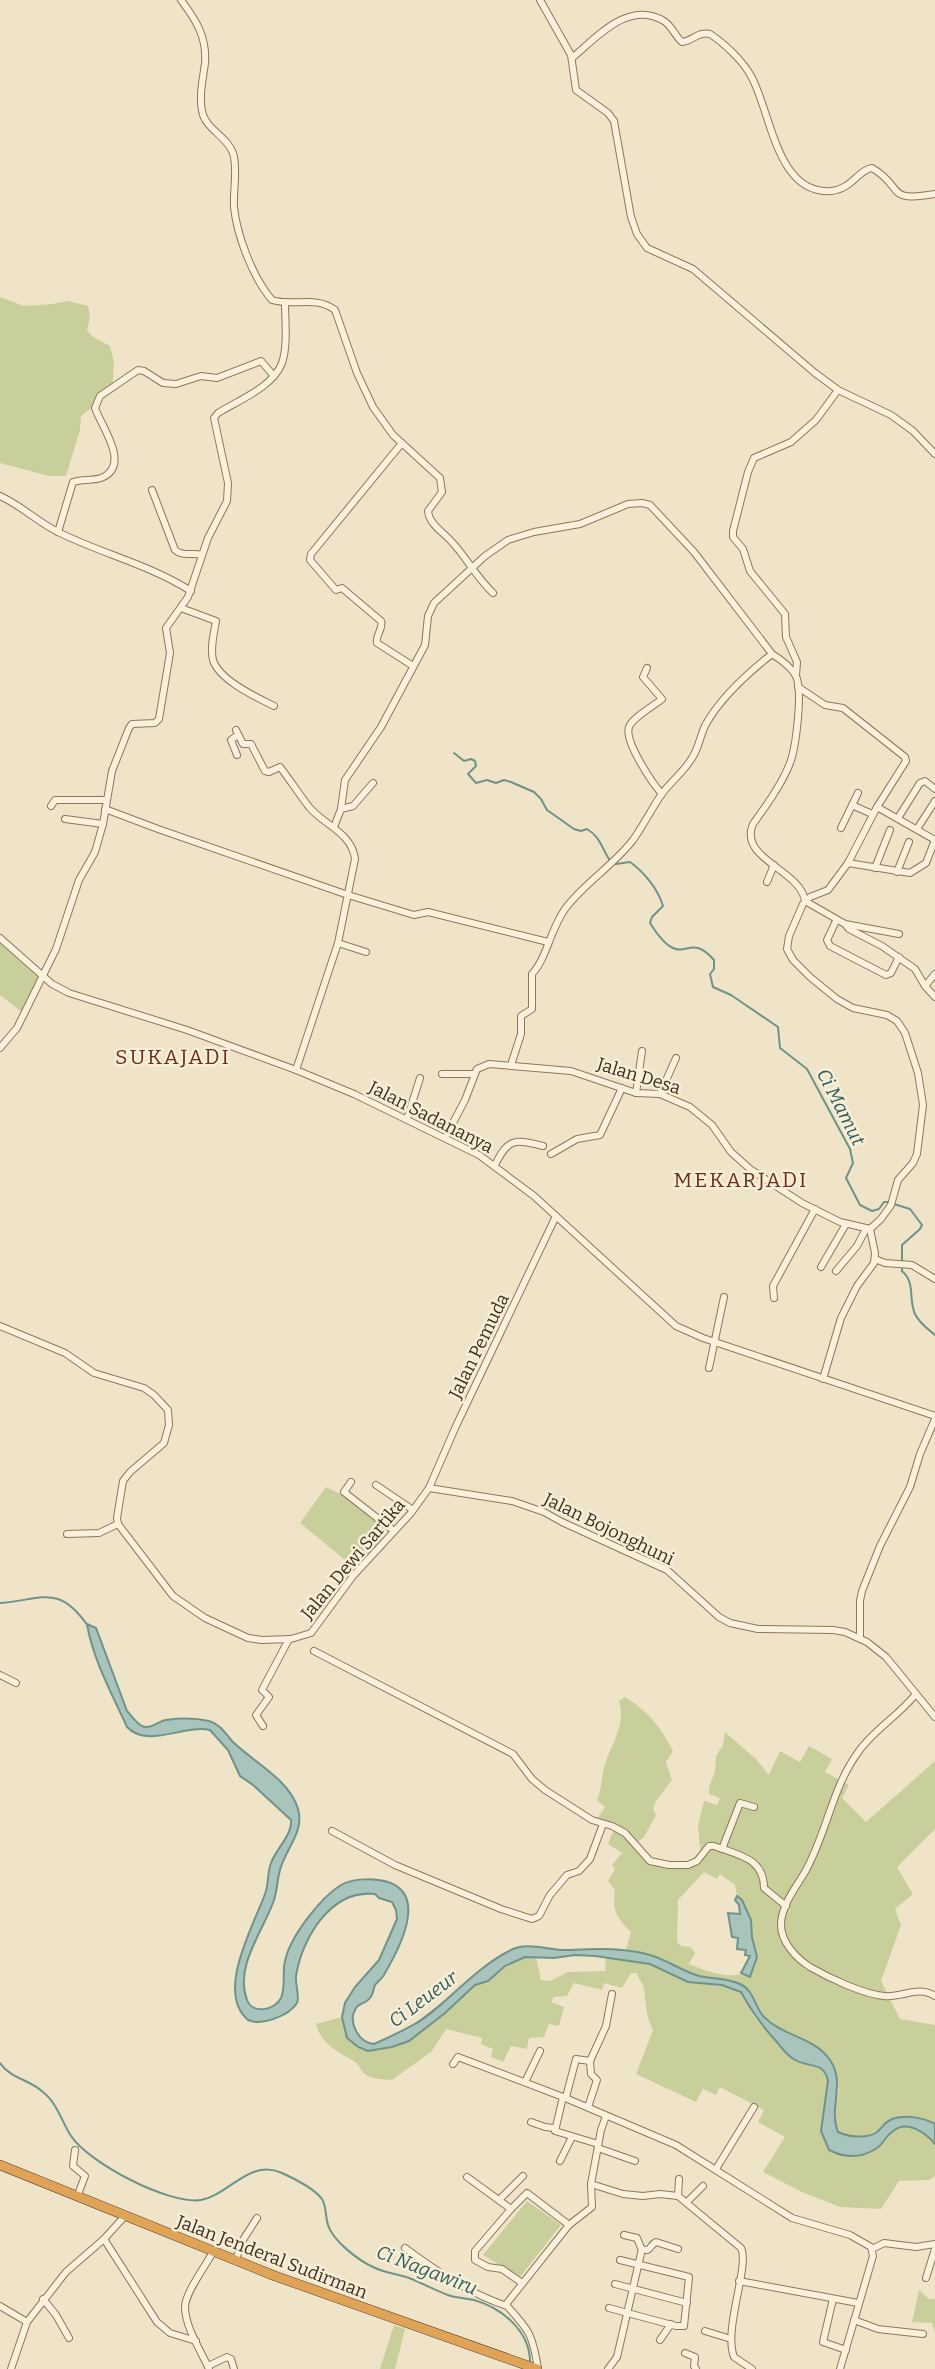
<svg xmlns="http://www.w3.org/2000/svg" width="935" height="2369" font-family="Bitter,serif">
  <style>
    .green { fill: #c9cf9b; fill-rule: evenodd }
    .water { fill: #a9c4bc; stroke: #6f938a; stroke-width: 2 }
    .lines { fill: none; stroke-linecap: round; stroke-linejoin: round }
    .stream { stroke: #6f938a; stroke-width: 2 }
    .minor-casing { stroke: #8d765c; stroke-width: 8 }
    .highway-casing { stroke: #5b4430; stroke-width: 10 }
    .minor { stroke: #faf1dc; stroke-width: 6 }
    .highway { stroke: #e0a458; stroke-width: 9 }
    .labels { text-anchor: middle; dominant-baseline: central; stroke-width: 5; stroke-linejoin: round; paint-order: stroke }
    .street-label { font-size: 18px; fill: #3d2e20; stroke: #f7eed8 }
    .water-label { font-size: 19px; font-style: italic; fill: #2f5d5a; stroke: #f7eed8 }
    .quarter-label { font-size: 21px; letter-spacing: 2px; fill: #6b2e1e; stroke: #f7eed8 }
  </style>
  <rect width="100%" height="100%" fill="#f0e4c8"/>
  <!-- green -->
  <g class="green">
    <path d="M0 297 24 306 52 304 68 301 88 306 90 317 87 330 93 337 110 346 114 363 112 392 81 416 80 430 66 476H49L0 463Z"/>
    <path d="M0 941 41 979 23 1013 0 995Z"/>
    <path d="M326 1487 355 1501 386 1527 380 1535 384 1539 356 1569 300 1523Z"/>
    <path d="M625 1697C650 1713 659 1725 673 1751L666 1762 672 1780 656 1801 653 1809 656 1815 644 1837 636 1843 655 1864 679 1867 699 1861 700 1847 698 1825 704 1801 717 1805 720 1798 709 1794V1787L715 1772 716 1756 723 1745 725 1732 756 1759 769 1775 780 1751 800 1762 809 1746 832 1759 825 1772 849 1785 842 1798 866 1822 935 1761V1829L897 1867 913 1894 895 1909 901 1925 881 1981 900 2019 935 2025V2124L924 2118 886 2122C882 2126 878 2131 873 2133 861 2139 838 2139 835 2123 832 2112 838 2099 839 2088L803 2038 780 2028 764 2016 748 1988 695 1975 653 1956 626 1950 631 1932C616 1918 612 1909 615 1890L608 1881 615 1869 612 1865 622 1853 608 1844 615 1827 598 1818 605 1807 597 1800C601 1791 601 1782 603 1772 608 1747 627 1728 619 1701ZM704 1872 717 1879 720 1874 735 1885 737 1896 742 1900 751 1920 752 1937 757 1957 749 1976C741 1973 734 1976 725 1975 712 1973 701 1969 689 1964L695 1953 691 1947 681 1946 677 1942 678 1900Z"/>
    <path d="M536 1956 541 1980 550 1981 568 1972 605 1971 606 1957 650 1964 688 1982 733 1987 741 1992 755 2018 785 2053 807 2064 821 2067 827 2074 828 2081 821 2131 879 2148C897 2122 913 2118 935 2144V2176L929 2180 899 2181 881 2209 840 2207 802 2192 763 2172 785 2137 758 2122 764 2110 720 2087 716 2095 703 2089 696 2102 636 2074 653 2030C646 2017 646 2004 644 1989 643 1983 638 1979 637 1973H631L622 1988 604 1983 602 1990 574 1983 567 1996 554 1997 551 2002 564 2007 559 2026 549 2024 544 2037 529 2038 527 2049 511 2046 503 2062 491 2057 493 2049 481 2044 482 2038 446 2029 432 2051 392 2080C384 2079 372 2080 365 2074 360 2071 360 2065 355 2062 338 2051 321 2045 316 2024L342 2017 347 2037 379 2050 409 2041 445 2013 475 1985 488 1981 517 1959Z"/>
    <path d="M527 2201 561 2225 520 2277 483 2255Z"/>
    <path d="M919 2290 929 2299H935V2333L932 2323 912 2322Z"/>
    <path d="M394 2325 405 2329 395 2369H380Z"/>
  </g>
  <!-- water -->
  <g class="water">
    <path d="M87 1624 96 1628 127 1711C131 1715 136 1723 142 1726 151 1730 158 1721 166 1720 180 1718 196 1718 209 1721 220 1724 225 1733 232 1741 253 1762 289 1779 298 1809 304 1830 289 1845 282 1864 277 1875 278 1888 274 1900 264 1930 234 1966 247 2000 253 2015 275 2010 281 1998 286 1987 282 1972 285 1961 290 1937 320 1898 341 1885 353 1878 375 1878 388 1882 428 1895 399 1949 385 1973 383 1978 378 1981 375 1985 373 1990 373 1996 369 1999 365 2004 359 2003 356 2008 347 2022 359 2043 374 2044 392 2036 410 2028 426 2017 453 1996 478 1967 509 1951 526 1941 547 1950 566 1950 595 1949 621 1947 650 1955 667 1960 682 1971 699 1976 712 1979 728 1978 740 1984 754 1990 754 2006 764 2017 783 2036 814 2037 830 2060 846 2083 828 2108 838 2132 848 2137 867 2139 877 2132 882 2128 884 2123 890 2120 904 2114 922 2117 935 2124V2144C925 2132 906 2119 892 2132 886 2136 883 2144 877 2148 861 2159 845 2158 829 2150L821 2131 828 2081C824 2061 809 2068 795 2060 786 2055 782 2048 776 2041 761 2025 751 2010 741 1992L722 1985 688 1982 650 1964 595 1956 575 1955 554 1958 525 1957 505 1966 488 1981 475 1985 445 2013 409 2041 392 2047 368 2051 358 2047 347 2038 342 2017 345 2003 355 1987 379 1960 397 1919 396 1910 392 1902 379 1898 375 1894C331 1889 302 1938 296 1976 295 1984 300 1997 297 2003 289 2016 261 2026 248 2020 215 1992 254 1925 265 1894 269 1884 267 1873 271 1863 276 1849 293 1834 291 1820L253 1785 240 1776 228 1750 210 1730C184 1724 148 1749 127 1727 112 1694 93 1660 87 1624Z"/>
    <path d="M737 1896 742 1900 751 1920 752 1937 757 1957 750 1977 741 1973 750 1956 745 1955 746 1950 737 1949 738 1938 732 1937 728 1913 740 1914 739 1905 735 1900Z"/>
  </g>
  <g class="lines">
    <!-- stream -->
    <g class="stream">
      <path d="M454 753 464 761 471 759 475 761 476 766 468 774 476 783 487 780 496 783 504 780 511 782 534 792 541 799 547 810 574 829 581 831 587 829C601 837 602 850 611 862"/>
      <path d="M616 864 630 862C644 872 658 889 663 906L652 917 650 923C655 931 664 944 673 948 687 955 693 936 714 960V969L710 974 713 987 731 995 778 1027 780 1048 807 1069 850 1149 853 1163 846 1178 860 1205 872 1211 879 1209 884 1202H888"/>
      <path d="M894 1204 910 1209 922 1225 920 1229 902 1245V1261"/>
      <path d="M902 1267V1271C916 1283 908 1299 915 1314 919 1323 928 1329 935 1335"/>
      <path d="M0 1603C42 1600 58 1583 88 1626"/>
      <path d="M417 2023 443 2003"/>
      <path d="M0 2063C11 2079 29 2079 43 2092 57 2103 62 2122 71 2136 89 2163 169 2205 201 2200 229 2195 250 2158 282 2173 295 2179 314 2188 322 2199 327 2208 325 2216 328 2225 333 2241 358 2260 373 2267 385 2273 397 2274 409 2278 422 2283 434 2290 448 2295 456 2298 465 2298 474 2300 502 2308 530 2331 530 2362"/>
    </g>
    <defs>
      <g id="minor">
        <path d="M181 0C196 20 207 37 205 63 203 79 199 94 202 111 205 129 227 136 233 153 238 169 233 190 234 207 237 236 253 278 272 300 294 307 315 295 335 310L357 373 373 407 393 435 440 478 442 492 428 511C429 524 443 532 451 541 467 558 476 577 493 593"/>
        <path d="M540 0 571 55 576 90 608 113 614 121 631 217 637 234 647 248 693 269 815 373 838 390 891 415 913 431 935 454"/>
        <path d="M572 58C598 36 629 0 664 21 672 26 675 36 682 42 693 41 698 31 710 34 724 43 743 61 751 76 771 111 776 195 831 191 852 189 858 170 872 168 905 187 884 203 935 194"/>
        <path d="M402 443 311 554 310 560 336 590 342 588 381 621C384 628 375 635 377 643L413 666"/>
        <path d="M152 490 175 550C182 557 193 552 202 555"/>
        <path d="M0 496C22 506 39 523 60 533 103 554 150 565 191 591"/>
        <path d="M58 532 73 482C82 479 92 481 101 478 132 466 101 426 95 408L100 396 138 370 144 371 163 383 176 384 201 376 217 378 261 361 274 376"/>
        <path d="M181 608 216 621C214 633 210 648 213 660 219 680 256 697 274 706"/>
        <path d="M647 668 643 677 662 699C655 705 632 718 629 727 624 741 652 783 662 794"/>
        <path d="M796 676 797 662 786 637 785 614 750 571 743 549 733 537V531L748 472 754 458 791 442 816 420 838 390"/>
        <path d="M798 687 825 705 843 708 905 757 906 761 877 807 848 863 828 890 810 897 803 904 789 936 787 949 793 960 810 977 837 999 853 1008 887 1015 897 1021 905 1033 918 1073 923 1105 917 1154 913 1163 898 1180 891 1205 881 1219 870 1229 875 1253 874 1263 857 1286 841 1318 823 1379"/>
        <path d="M236 730 243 744H251L265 771 269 772 280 767C290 780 299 794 309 807 324 825 352 833 355 859L338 943 296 1070"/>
        <path d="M237 755 231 740 238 735"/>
        <path d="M852 805 872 814"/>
        <path d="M51 806 55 800H106"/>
        <path d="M877 807 935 840"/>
        <path d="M105 809 158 829 348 895 414 915 428 912 548 942"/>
        <path d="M341 809 353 806 373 783"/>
        <path d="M898 818 920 783 925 781 935 789"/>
        <path d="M65 819 103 824"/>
        <path d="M334 827 341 809 345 780 381 727 425 645 428 616 434 603 485 556 508 540 534 532 580 524 628 504 642 503 650 505 694 552 772 654C780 659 791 667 796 676 803 691 796 747 790 763 782 784 766 806 753 824 738 859 801 870 805 901L845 924 899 934"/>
        <path d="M841 828 858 793"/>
        <path d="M917 829 935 801"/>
        <path d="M848 863 910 873 926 863 935 840"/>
        <path d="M875 868 890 830"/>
        <path d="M897 872 909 842"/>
        <path d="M767 882 774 865"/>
        <path d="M836 921 827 940 830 946 886 975 891 973 899 957"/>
        <path d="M845 924 849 929 882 946 915 969 925 986 935 997"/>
        <path d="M0 938 52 984 69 993 187 1030 296 1070 354 1094 479 1155 534 1196 676 1326 703 1338 935 1416"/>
        <path d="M338 943 366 952"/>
        <path d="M925 986 935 974"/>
        <path d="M0 1048 17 1028 56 949 79 880 95 852 103 824 112 771 129 728 132 724 155 723 159 719 170 653 166 628 188 597 208 538 227 501 228 483 214 418 218 413C239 400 273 387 282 363 288 345 285 321 285 302"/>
        <path d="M511 1065 521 1034V1016L532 1009V974C547 958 550 930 565 909 584 883 613 866 633 840 643 826 651 810 661 795 670 782 684 772 692 758 699 748 700 735 706 724 721 697 748 673 772 654"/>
        <path d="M442 1074H474"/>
        <path d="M636 1093 642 1051"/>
        <path d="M660 1094 676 1058"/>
        <path d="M407 1119 420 1078"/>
        <path d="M445 1138 465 1100 477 1069 489 1064 571 1071 636 1093 660 1094 690 1107 712 1125 731 1152 750 1169 802 1203 840 1222 870 1229"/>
        <path d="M551 1154 577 1139 600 1135 622 1088"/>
        <path d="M495 1165C508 1138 515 1139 543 1146"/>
        <path d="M875 1259 885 1263 912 1265 935 1279"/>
        <path d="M821 1267 846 1224"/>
        <path d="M836 1271 857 1246 866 1229"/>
        <path d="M774 1298 773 1286 815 1209"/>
        <path d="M0 1326 65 1353 94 1373 144 1388 154 1395 168 1410 169 1425 164 1443 130 1472 123 1481 117 1518 118 1524 173 1596 205 1618 248 1638 262 1640 291 1639 311 1633 353 1576 411 1513 429 1488 456 1426 556 1216"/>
        <path d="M709 1368 724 1297"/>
        <path d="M351 1482 344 1492 394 1531"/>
        <path d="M376 1485 413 1510"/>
        <path d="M429 1488 512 1501 544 1512 562 1522 667 1570 719 1617 730 1623 758 1629 833 1630 845 1632 867 1642 886 1657 935 1717"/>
        <path d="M67 1534 99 1533 118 1524"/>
        <path d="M860 1638V1601L862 1591 880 1546 910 1487 920 1454 935 1419"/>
        <path d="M314 1651 513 1754 532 1779 545 1790 592 1820 612 1826 625 1833 650 1861 669 1865H688L697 1861 709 1846H714C738 1855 764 1858 764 1888L786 1906"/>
        <path d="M0 1675 16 1683"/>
        <path d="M915 1695C899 1715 874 1730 859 1751 832 1787 827 1833 805 1872 796 1887 781 1906 781 1925 781 1942 796 1958 810 1967 829 1978 863 1994 884 1996 903 1998 917 1985 935 1996"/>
        <path d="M263 1726 256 1715 269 1697 262 1690 289 1639"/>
        <path d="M332 1831 395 1865 501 1909 532 1919 539 1916 550 1895 567 1875 579 1871 590 1859 603 1824"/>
        <path d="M722 1849 740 1803 754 1807"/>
        <path d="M453 2064 458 2057 563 2097 555 2131 598 2144"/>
        <path d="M525 2082 540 2051"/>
        <path d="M563 2097 676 2145 792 2218 850 2235 871 2247 873 2256 840 2369"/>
        <path d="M566 2097 576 2059 590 2061 606 2026 612 1994"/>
        <path d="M588 2107 597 2080 591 2074 590 2061"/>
        <path d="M531 2122 545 2127 554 2128"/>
        <path d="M598 2148 635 2161"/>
        <path d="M75 2150 73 2166 85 2176 77 2197"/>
        <path d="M560 2161 572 2137"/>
        <path d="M716 2169 754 2107"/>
        <path d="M467 2177 511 2209"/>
        <path d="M591 2184 623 2194 643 2196 660 2194 678 2196 741 2248C750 2266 723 2329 734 2357L752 2369"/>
        <path d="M678 2196 679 2179"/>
        <path d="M499 2200 523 2176"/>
        <path d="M687 2202 703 2186"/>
        <path d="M624 2235 637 2238 641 2248C651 2254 649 2245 656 2242L678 2249"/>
        <path d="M104 2239 157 2322 170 2333 196 2341"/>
        <path d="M405 2248C436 2271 470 2294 507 2306"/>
        <path d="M872 2249 884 2243 916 2247 935 2244"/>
        <path d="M236 2260 241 2243 257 2218"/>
        <path d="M926 2278 935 2249"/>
        <path d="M739 2281 858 2303"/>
        <path d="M522 2283 502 2269 488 2267 475 2260V2251L511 2209 527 2193 569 2225"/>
        <path d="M615 2284 687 2303"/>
        <path d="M43 2299 56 2315 69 2338"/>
        <path d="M833 2299 823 2342 846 2350"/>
        <path d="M0 2306 27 2322 66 2272 104 2239 124 2217"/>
        <path d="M609 2308 676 2326H684L689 2277 620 2260"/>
        <path d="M854 2320 878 2329 923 2334"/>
        <path d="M705 2331 731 2339"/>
        <path d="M660 2340 671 2324"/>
        <path d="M685 2353 695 2357 694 2366 696 2369"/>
        <path d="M208 2366 227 2357 231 2359 234 2369"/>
        <path d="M11 2369 27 2322"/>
        <path d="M209 2369C201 2351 185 2327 185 2307 185 2293 206 2265 213 2252"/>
        <path d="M538 2369C533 2335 529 2330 507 2306V2303L569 2225 592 2207 591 2184 601 2130 606 2116"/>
        <path d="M608 2369 617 2357 642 2249"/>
      </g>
      <path id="highway" d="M0 2165 275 2276 537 2369"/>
    </defs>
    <!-- minor casing -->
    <use href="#minor" class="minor-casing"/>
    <!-- highway casing -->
    <use href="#highway" class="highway-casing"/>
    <!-- minor -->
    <use href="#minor" class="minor"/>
    <!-- highway -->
    <use href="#highway" class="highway"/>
  </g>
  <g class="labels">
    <!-- street labels -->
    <g class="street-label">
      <text transform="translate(639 1076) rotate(17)">Jalan Desa</text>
      <text transform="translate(431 1117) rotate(27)">Jalan Sadananya</text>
      <text transform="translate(479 1346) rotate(-64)">Jalan Pemuda</text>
      <text transform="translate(609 1529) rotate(26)">Jalan Bojonghuni</text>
      <text transform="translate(353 1559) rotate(-50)">Jalan Dewi Sartika</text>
      <text transform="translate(272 2257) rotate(21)">Jalan Jenderal Sudirman</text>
    </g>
    <!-- water labels -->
    <g class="water-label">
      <text transform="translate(841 1107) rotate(63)">Ci Mamut</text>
      <text transform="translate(423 1999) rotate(-37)">Ci Leueur</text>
      <text transform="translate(427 2270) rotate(21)">Ci Nagawiru</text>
    </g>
    <!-- quarter labels -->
    <g class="quarter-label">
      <text x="173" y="1057">SUKAJADI</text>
      <text x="741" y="1180">MEKARJADI</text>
    </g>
  </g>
</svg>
